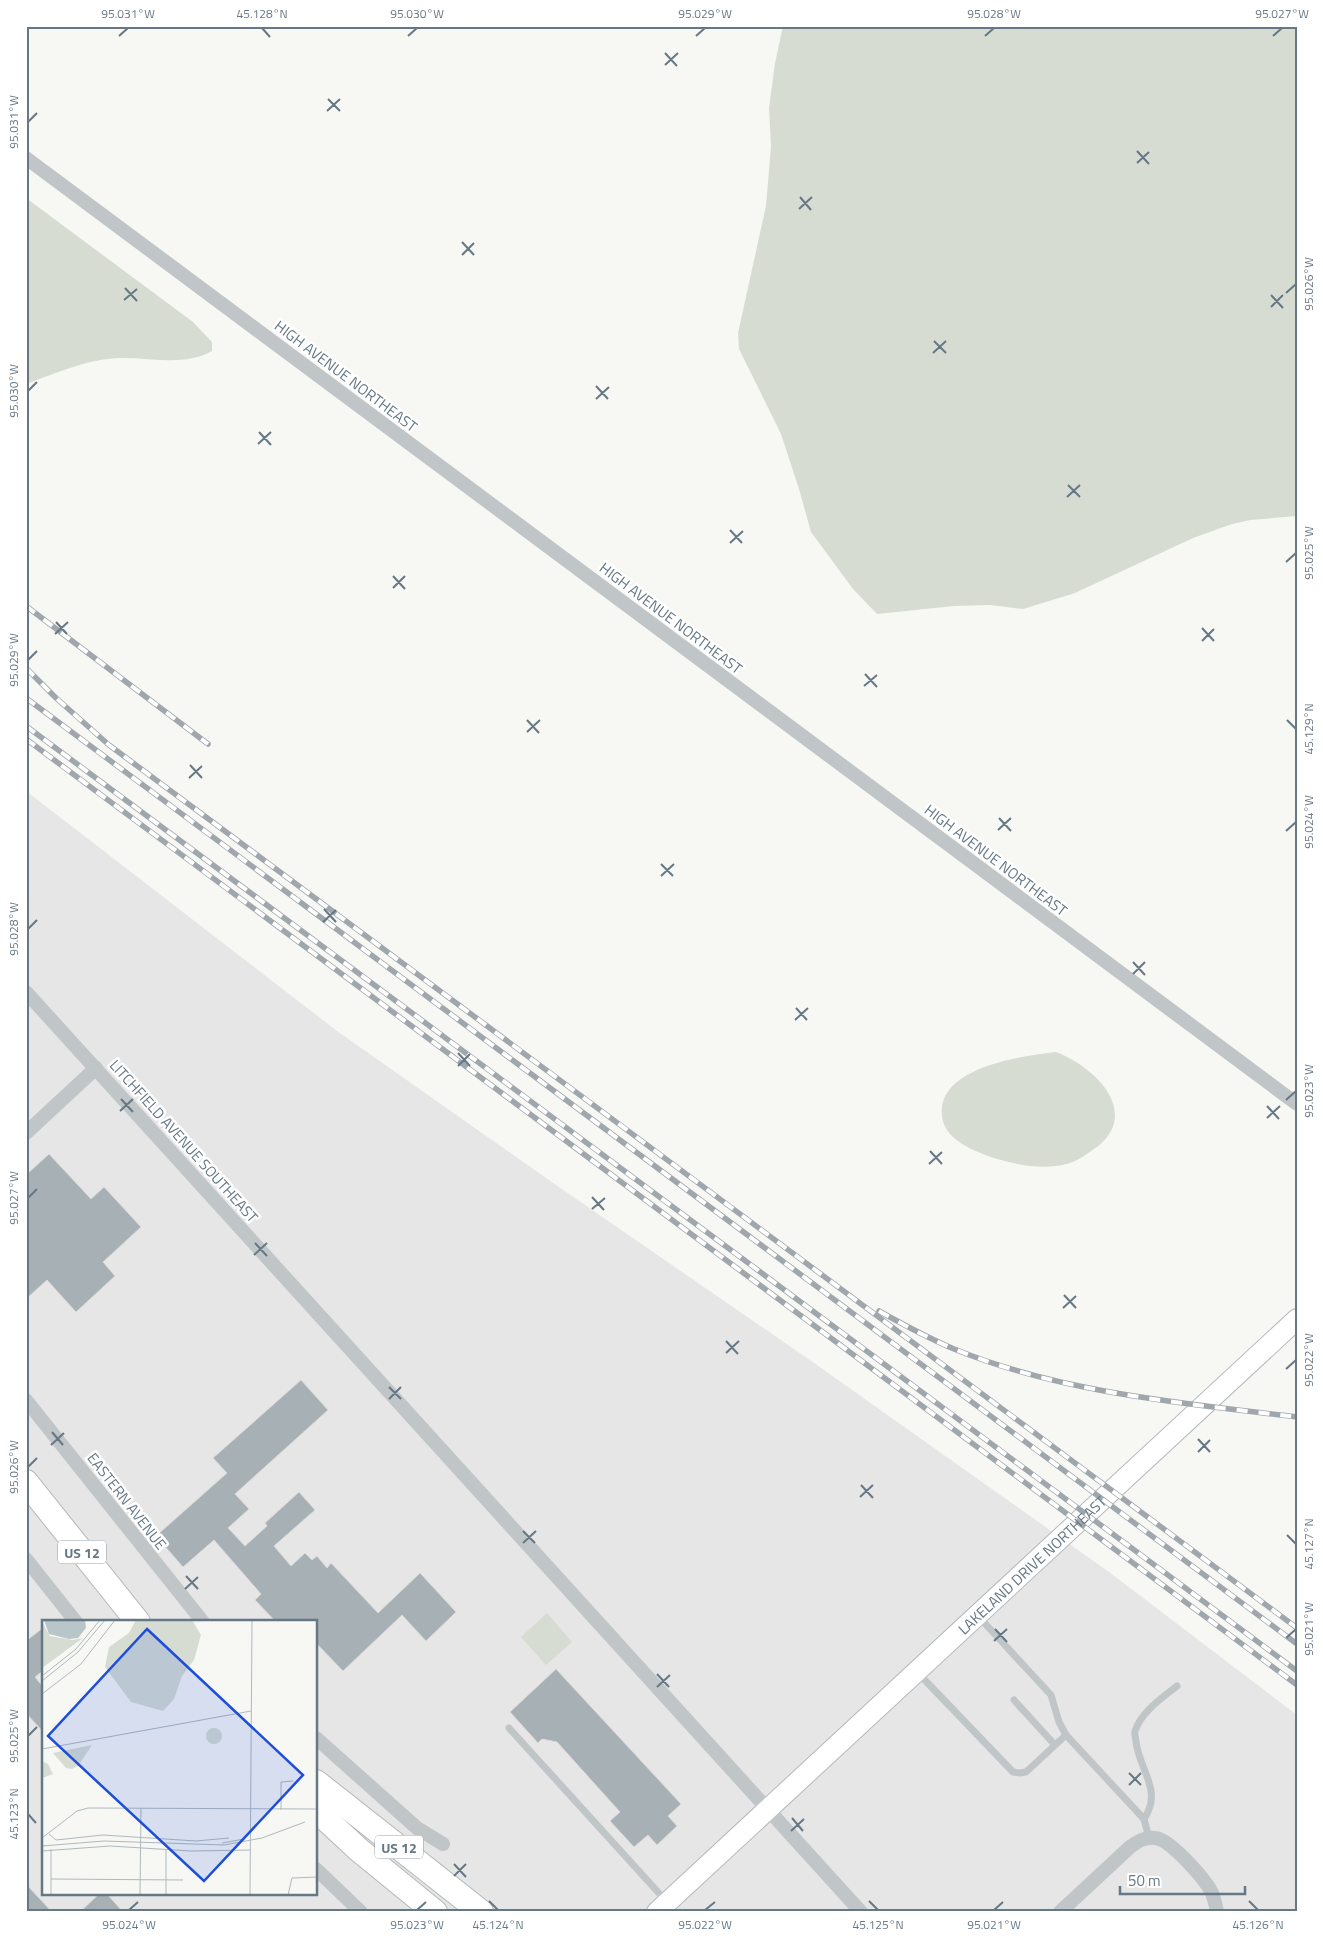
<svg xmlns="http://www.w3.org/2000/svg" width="1323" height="1938" font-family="'Titillium Web',sans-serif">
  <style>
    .built { fill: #e5e6e5; fill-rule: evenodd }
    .green { fill: #d7dcd3 }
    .building { fill: #a7b0b5; stroke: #d9d9d7 }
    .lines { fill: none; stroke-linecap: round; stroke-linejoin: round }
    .secondary-casing { stroke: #b3b9bd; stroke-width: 22 }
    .trunk-casing { stroke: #b4b8bb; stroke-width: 26 }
    .service { stroke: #c0c5c8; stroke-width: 7 }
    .minor { stroke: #c0c5c8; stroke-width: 14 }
    .secondary { stroke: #fff; stroke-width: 20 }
    .trunk { stroke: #fff; stroke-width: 24 }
    .rail-casing { stroke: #9fa7ac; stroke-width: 5.5 }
    .rail { stroke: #fff; stroke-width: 4; stroke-dasharray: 11; stroke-linecap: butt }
    .ticks { fill: none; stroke: #667885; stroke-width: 2 }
    .labels { text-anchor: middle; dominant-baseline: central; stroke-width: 5; stroke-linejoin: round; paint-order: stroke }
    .shield { fill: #fff; stroke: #94a0aa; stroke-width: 1 }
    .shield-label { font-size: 14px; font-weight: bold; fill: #667885 }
    .street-label { font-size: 15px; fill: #667885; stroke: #fff }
    .inset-road { fill: none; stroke: #b0b9be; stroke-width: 1 }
    .view { fill: #1d4ed8; fill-opacity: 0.15; stroke: #1d4ed8; stroke-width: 2.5 }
    .inset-edge { fill: none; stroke: #667885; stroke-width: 2.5 }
    .neatline { fill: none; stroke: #667885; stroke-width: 2 }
    .ticks-label { font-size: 12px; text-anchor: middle; fill: #667885 }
  </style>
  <rect width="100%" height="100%" fill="#f7f7f4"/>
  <!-- built -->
  <path class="built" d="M26 791 337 1031 556 1185 814 1363 1109 1572 1297 1715V1912H26ZM44 1622H316V1894H44Z"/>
  <!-- green -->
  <g class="green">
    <path d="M783 26H1297V516L1250 520 1232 524 1193 538 1075 593 1023 609 990 605 954 606 877 614 853 589 811 532 799 489 781 434 739 349 738 333 766 206 771 146 769 108 775 63Z"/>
    <path d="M26 198 193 322 212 342V351C184 367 150 357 120 358 87 359 57 373 26 384Z"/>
    <path d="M1056 1052C1093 1066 1142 1111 1097 1147 1088 1153 1078 1161 1067 1164 1039 1171 1004 1163 978 1152 962 1145 944 1135 942 1116 936 1068 1021 1056 1056 1052Z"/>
    <path d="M547 1613 572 1642 546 1665 521 1637Z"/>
  </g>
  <!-- building -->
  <g class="building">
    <path d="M49 1154 91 1199 104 1187 141 1227 103 1262 115 1276 76 1312 47 1280 26 1299V1175Z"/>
    <path d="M301 1380 328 1410 235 1494 249 1509 228 1528 245 1546 267 1526 265 1523 299 1492 315 1510 274 1546 291 1566 305 1553 312 1560 317 1556 327 1568 331 1563 378 1613 420 1573 456 1612 426 1641 402 1615 343 1671 316 1643V1622H276L255 1600 261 1594 214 1540 183 1567 156 1536 227 1473 213 1458Z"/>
    <path d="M44 1627V1670L35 1677 44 1688V1733L26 1713V1641Z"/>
    <path d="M556 1669 681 1804 668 1816 677 1826 657 1845 648 1835 634 1847 610 1821 620 1812 557 1742 542 1739 538 1743 510 1712Z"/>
    <path d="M26 1884 52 1912H26Z"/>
    <path d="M99 1894H107L123 1912H80Z"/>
  </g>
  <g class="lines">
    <defs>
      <g id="secondary">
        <path id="s1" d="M657 1912 1297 1319"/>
      </g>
      <g id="trunk">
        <path d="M26 1482 138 1622"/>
        <path d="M316 1782 481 1912"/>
        <path d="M316 1810 359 1850 435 1912"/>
      </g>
    </defs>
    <!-- secondary casing -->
    <use href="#secondary" class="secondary-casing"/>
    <!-- trunk casing -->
    <use href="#trunk" class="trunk-casing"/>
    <!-- service -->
    <g class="service">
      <path d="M979 1617 1051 1695 1059 1722 1066 1735 1144 1819 1149 1838"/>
      <path d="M918 1673 1013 1772 1020 1773 1026 1772 1066 1735"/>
      <path d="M1014 1700 1055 1745"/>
      <path d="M509 1728 667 1902"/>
      <path d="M1144 1819C1163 1790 1140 1772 1136 1742 1136 1739 1134 1734 1135 1731 1141 1712 1162 1698 1177 1686"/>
    </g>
    <!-- minor -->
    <g class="minor">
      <path d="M26 158 1297 1104"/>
      <path d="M26 992 861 1912"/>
      <path d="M26 1133 96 1068"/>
      <path d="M26 1400 203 1622"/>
      <path d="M26 1559 76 1622"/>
      <path d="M316 1738 417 1828 443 1844"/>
      <path d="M316 1869 361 1912"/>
      <path d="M1060 1912 1130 1847C1138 1841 1145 1837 1155 1838 1170 1839 1205 1879 1212 1893 1214 1899 1216 1905 1217 1912"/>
    </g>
    <!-- secondary -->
    <use href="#secondary" class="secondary"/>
    <!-- trunk -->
    <use href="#trunk" class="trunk"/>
    <defs>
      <g id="rail">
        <path d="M26 606 208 744"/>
        <path d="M26 668 56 698 109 745 1297 1628"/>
        <path d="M26 698 1297 1644"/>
        <path d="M26 726 1297 1671"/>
        <path d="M26 739 1297 1685"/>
        <path d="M879 1311C904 1325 928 1338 954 1349 1062 1393 1182 1403 1297 1417"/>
      </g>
    </defs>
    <!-- rail casing -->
    <use href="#rail" class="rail-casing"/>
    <!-- rail -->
    <use href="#rail" class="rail"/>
  </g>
  <!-- ticks -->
  <path class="ticks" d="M262 28 270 37M119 36 128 28M408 36 417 28M696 36 705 28M985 36 994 28M1273 36 1282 28M665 53 677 66M665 65 678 53M328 99 340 111M327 111 340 99M28 122 37 113M1137 151 1149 164M1137 163 1149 152M800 197 811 210M799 209 812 197M462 242 474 255M462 255 474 243M125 288 137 301M1286 293 1296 284M1271 295 1283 308M124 300 137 289M1271 307 1283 295M934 341 946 353M933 353 946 341M596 386 608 399M28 391 37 382M596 399 609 387M259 432 271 445M258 444 271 432M1068 485 1080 497M1067 497 1080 485M730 530 742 543M730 543 743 531M1286 562 1296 553M393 576 405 589M393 588 405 576M56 622 67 634M1202 628 1214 641M55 634 68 622M1202 641 1214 629M28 660 37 651M865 674 877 687M864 686 877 675M527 720 539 733M1287 720 1296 729M527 732 540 720M190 765 202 778M189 778 202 766M999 818 1011 831M998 830 1011 818M1286 831 1296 822M661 864 673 876M661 876 674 864M324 909 336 922M323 922 336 910M28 929 37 920M1133 962 1145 975M1133 974 1145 962M796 1008 807 1020M795 1020 808 1008M458 1053 470 1066M458 1066 470 1054M121 1099 133 1112M1286 1100 1296 1091M1267 1106 1279 1119M120 1111 133 1099M1267 1118 1280 1106M930 1151 942 1164M929 1164 942 1152M592 1197 604 1210M28 1198 37 1189M592 1209 605 1198M255 1243 267 1256M254 1255 267 1243M1064 1295 1076 1308M1063 1308 1076 1296M726 1341 738 1354M726 1353 739 1341M1286 1369 1296 1360M389 1387 401 1399M389 1399 401 1387M52 1432 63 1445M1198 1439 1210 1452M51 1445 64 1433M1198 1452 1210 1440M28 1467 37 1458M861 1485 873 1498M860 1497 873 1485M523 1531 535 1543M1287 1535 1296 1544M523 1543 536 1531M186 1576 198 1589M185 1589 198 1577M995 1629 1007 1642M1286 1638 1296 1629M994 1641 1007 1629M657 1674 669 1687M657 1687 670 1675M28 1736 37 1727M1129 1773 1141 1785M1129 1785 1141 1773M28 1814 36 1823M792 1818 803 1831M791 1831 804 1819M454 1864 466 1877M454 1876 466 1864M489 1901 498 1910M869 1901 878 1910M1249 1901 1258 1910M129 1910 138 1902M417 1910 426 1902M705 1910 715 1902M994 1910 1003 1902"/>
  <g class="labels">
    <!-- shield labels -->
    <g class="shield">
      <rect x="58" y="1540.5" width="48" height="23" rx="4"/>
      <rect x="375" y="1835.5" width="48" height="23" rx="4"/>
    </g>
    <g class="shield-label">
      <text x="82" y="1552">US 12</text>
      <text x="399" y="1847">US 12</text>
    </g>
    <!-- street labels -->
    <g class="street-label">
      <text transform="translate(346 376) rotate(37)">HIGH AVENUE NORTHEAST</text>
      <text transform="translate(671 618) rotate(37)">HIGH AVENUE NORTHEAST</text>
      <text transform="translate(996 860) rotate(37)">HIGH AVENUE NORTHEAST</text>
      <text transform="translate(184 1141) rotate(48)">LITCHFIELD AVENUE SOUTHEAST</text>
      <text transform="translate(127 1501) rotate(52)">EASTERN AVENUE</text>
      <text stroke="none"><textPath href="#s1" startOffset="511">LAKELAND DRIVE NORTHEAST</textPath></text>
    </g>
  </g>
  <!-- overview -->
  <g transform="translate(42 1620)">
    <rect width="275" height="275" fill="#f7f7f4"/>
    <path d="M94 0H150L159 15 152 40 140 56 132 79 121 91 89 82 63 47 67 27 87 13ZM0 2 8 16 31 20 41 18 0 48ZM164 116a8 8 0 1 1 16 0a8 8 0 1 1-16 0ZM50 125 36 146 30 149 24 148 11 133ZM0 141 6 144 11 154 0 158Z" fill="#d7dcd3"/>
    <path d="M2 0H43L44 8 36 18 27 19 7 14Z" fill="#b8c5c9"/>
    <path class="inset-road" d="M0 56 34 29 58 0M0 61 36 32 63 0M0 74 39 44 73 0M0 129 209 91M239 190V162L251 161M7 214 14 220 61 215 154 221 187 218M0 218 35 191 46 188 275 189M180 223 202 219M0 226 62 221 182 225 220 218 263 202M0 231 68 226 149 231 209 230M9 259 141 260M9 275V229M98 275 99 188M124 275V230M208 275 210 0M246 275 250 258 275 257"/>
    <path class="view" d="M105 9 261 155 162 261 6 116Z"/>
    <rect width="275" height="275" class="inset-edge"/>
  </g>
  <!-- border -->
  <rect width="1323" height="1938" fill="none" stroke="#ffffff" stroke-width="55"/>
  <!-- scale -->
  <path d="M1120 1886v8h125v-8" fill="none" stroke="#667885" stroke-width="2.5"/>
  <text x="1128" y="1886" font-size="15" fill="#667885" stroke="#ffffff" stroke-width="4" paint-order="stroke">50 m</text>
  <rect x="28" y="28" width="1268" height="1882" class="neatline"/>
  <g class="ticks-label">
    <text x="128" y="18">95.031°W</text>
    <text x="262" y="18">45.128°N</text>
    <text x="417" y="18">95.030°W</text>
    <text x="705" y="18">95.029°W</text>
    <text x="994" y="18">95.028°W</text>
    <text x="1282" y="18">95.027°W</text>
    <text transform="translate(14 122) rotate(-90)" y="4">95.031°W</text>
    <text transform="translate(1309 284) rotate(-90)" y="4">95.026°W</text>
    <text transform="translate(14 391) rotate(-90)" y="4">95.030°W</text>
    <text transform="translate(1309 553) rotate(-90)" y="4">95.025°W</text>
    <text transform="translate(14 660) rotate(-90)" y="4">95.029°W</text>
    <text transform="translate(1309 729) rotate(-90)" y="4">45.129°N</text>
    <text transform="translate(1309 822) rotate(-90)" y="4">95.024°W</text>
    <text transform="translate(14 929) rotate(-90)" y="4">95.028°W</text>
    <text transform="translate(1309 1091) rotate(-90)" y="4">95.023°W</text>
    <text transform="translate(14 1198) rotate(-90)" y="4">95.027°W</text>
    <text transform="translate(1309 1360) rotate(-90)" y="4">95.022°W</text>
    <text transform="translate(14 1467) rotate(-90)" y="4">95.026°W</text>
    <text transform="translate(1309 1544) rotate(-90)" y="4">45.127°N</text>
    <text transform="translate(1309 1629) rotate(-90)" y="4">95.021°W</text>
    <text transform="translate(14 1736) rotate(-90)" y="4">95.025°W</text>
    <text transform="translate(14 1814) rotate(-90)" y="4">45.123°N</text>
    <text x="129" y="1929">95.024°W</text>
    <text x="417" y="1929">95.023°W</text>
    <text x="498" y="1929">45.124°N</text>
    <text x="705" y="1929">95.022°W</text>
    <text x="878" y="1929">45.125°N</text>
    <text x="994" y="1929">95.021°W</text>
    <text x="1258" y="1929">45.126°N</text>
  </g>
</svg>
